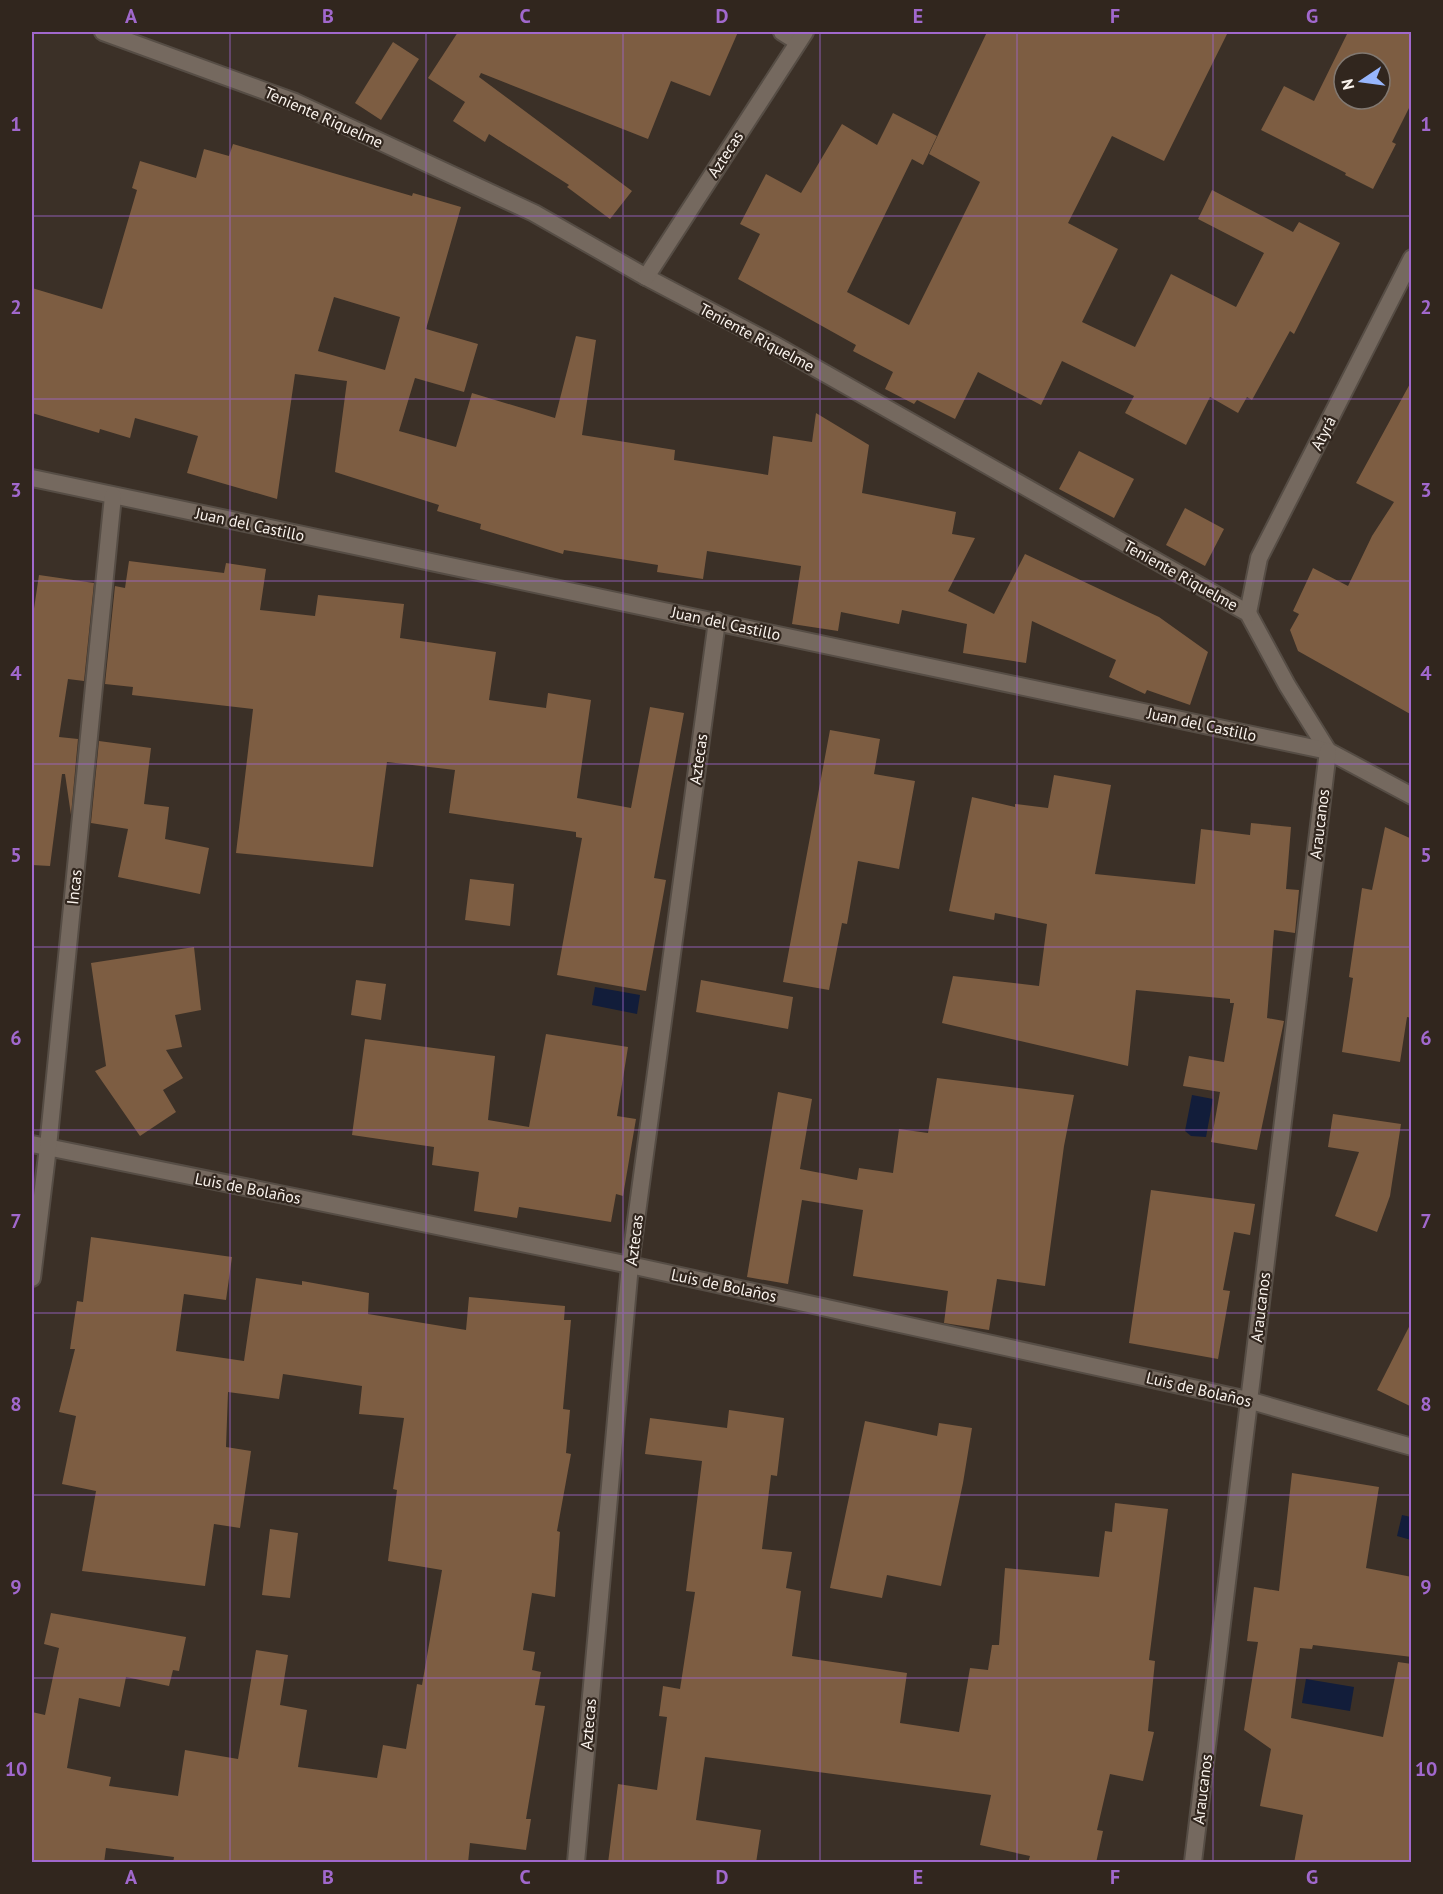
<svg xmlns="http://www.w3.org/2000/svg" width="1443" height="1894" font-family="'PT Sans',sans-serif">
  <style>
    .water { fill: #121d3a }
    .building { fill: #7d5d42; fill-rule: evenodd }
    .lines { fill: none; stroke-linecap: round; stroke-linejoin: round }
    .minor-casing { stroke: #564d45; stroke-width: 20 }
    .minor { stroke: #75695f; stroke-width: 16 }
    .grid { fill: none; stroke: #a168cd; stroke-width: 1.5; stroke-opacity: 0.55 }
    .labels { text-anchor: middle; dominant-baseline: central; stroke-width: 4.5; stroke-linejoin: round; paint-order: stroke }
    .street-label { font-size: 16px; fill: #faf3ed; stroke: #31261e }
    .neatline { fill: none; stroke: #a168cd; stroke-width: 2 }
    .grid-label { font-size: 20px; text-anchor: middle; font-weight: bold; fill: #a168cd }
  </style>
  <rect width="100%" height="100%" fill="#3b3027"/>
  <!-- water -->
  <g class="water">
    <path d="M595 987 640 995 637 1014 592 1005Z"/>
    <path d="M1192 1095 1213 1099 1206 1137 1191 1136 1185 1131Z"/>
    <path d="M1402 1515 1411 1517V1540L1397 1536Z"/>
    <path d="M1306 1679 1354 1687 1350 1711 1302 1703Z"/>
  </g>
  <!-- building -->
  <g class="building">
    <path d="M458 32H738L710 96 671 81 648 139 481 73 479 77 632 191 610 219 567 187 569 185 489 134 485 142 453 121 465 102 428 78Z"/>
    <path d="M987 32H1228L1164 161 1112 136 1068 223 1118 249 1082 322 1135 347 1171 274 1236 307 1264 253 1198 219 1212 190 1293 232 1299 222 1340 243 1294 334 1290 331 1252 400 1247 397 1238 413 1210 397 1186 445 1125 413 1134 396 1062 361 1041 405 978 372 955 419 917 400 914 404 885 389 893 372 853 351 856 345 738 279 760 234 740 224 766 174 801 193 842 124 877 145 893 113 937 136 923 165 912 159 847 292 909 325 980 182 929 154Z"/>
    <path d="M1348 32H1412V102L1392 142 1396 144 1373 189 1345 175 1346 173 1261 130 1284 86 1314 101ZM1344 63H1380V99H1344Z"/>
    <path d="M393 42 419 59 381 120 355 103Z"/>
    <path d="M233 144 412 196 413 193 461 207 426 329 478 344 464 392 415 378 399 431 456 447 472 393 555 418 576 336 596 340 582 435 675 450 674 460 768 475 773 436 812 442 816 413 869 445 862 493 956 512 952 534 975 538 948 591 994 614 1025 554 1159 617 1208 652 1190 705 1147 690 1145 694 1109 677 1116 660 1032 621 1026 663 963 653 967 624 902 610 899 624 841 612 838 631 792 624 801 566 707 551 703 579 657 572 658 565 564 550 563 554 480 529 481 524 437 511 439 505 335 472 347 381 295 374 277 499 187 473 198 436 135 418 130 438 100 429 99 433 32 413V288L102 309 137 190 132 188 140 161 196 178 204 149 229 156ZM334 297 400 317 385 370 318 351Z"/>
    <path d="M1412 380V715L1298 651 1290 630 1299 614 1293 611 1313 568 1348 586 1372 536 1394 502 1356 483Z"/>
    <path d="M1079 451 1134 479 1114 518 1059 489Z"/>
    <path d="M1185 508 1224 529 1205 566 1166 545Z"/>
    <path d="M129 561 224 573 226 563 266 569 260 610 315 616 318 595 404 604 400 638 496 652 489 700 546 708 548 693 591 700 577 798 631 808 650 707 684 713 654 878 666 880 646 991 557 975 582 838 576 837V832L449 813 455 770 387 762 373 867 236 853 253 709 132 695 133 687 105 684 115 586 125 588Z"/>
    <path d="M39 575 94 583 84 681 68 679 59 737 78 739 71 815 65 774H62L50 866 32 865V622Z"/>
    <path d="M830 730 880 739 874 774 915 781 899 869 858 861 847 924 842 923 829 990 783 982Z"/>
    <path d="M99 741 151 748 144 804 169 807 165 839 209 848 200 894 118 877 128 829 91 823Z"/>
    <path d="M1054 775 1111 785 1095 874 1195 884 1201 829 1250 835 1251 823 1291 827 1286 889 1299 890 1295 933 1274 930 1267 1018 1284 1021 1257 1150 1211 1142 1220 1092 1183 1086 1189 1056 1224 1062 1234 1003H1230V999L1136 990 1128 1066 942 1023 953 976 1039 986 1047 924 995 913 994 920 949 911 972 797 1015 807V804L1048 808Z"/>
    <path d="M1385 827 1412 839V1018L1407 1017 1400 1062 1342 1052 1353 978 1349 977 1362 888 1372 890Z"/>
    <path d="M470 879 514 884 510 926 465 920Z"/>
    <path d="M194 947 201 1010 175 1015 182 1047 166 1050 183 1078 163 1090 176 1112 140 1136 95 1071 106 1066 91 963Z"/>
    <path d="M356 980 386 984 381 1020 351 1015Z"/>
    <path d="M701 980 793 997 788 1029 696 1012Z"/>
    <path d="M546 1034 628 1047 617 1116 636 1119 623 1196 616 1194 611 1222 519 1207 517 1218 474 1211 479 1172 432 1165 434 1147 352 1135 365 1039 495 1056 488 1120 529 1127Z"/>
    <path d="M937 1078 1074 1095 1064 1146 1045 1286 997 1279 989 1330 944 1323 948 1291 853 1276 863 1210 802 1200 788 1284 747 1277 778 1092 812 1099 800 1169 857 1180 859 1168 893 1173 899 1129 928 1133Z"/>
    <path d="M1333 1114 1401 1124 1390 1196 1377 1232 1335 1216 1359 1152 1328 1147Z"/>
    <path d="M1151 1190 1255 1204 1250 1235 1234 1232 1223 1290 1230 1291 1218 1359 1129 1343Z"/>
    <path d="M91 1237 232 1257 226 1300 184 1294 176 1351 244 1361 256 1278 302 1285V1281L369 1293 368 1314 466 1330 469 1297 565 1306 564 1320H571L563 1409 570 1410 566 1453 571 1454 557 1531 560 1532 555 1597 532 1593 523 1650 535 1652 532 1670 541 1672 535 1705 545 1706 526 1819H531L526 1850 470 1843 468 1863H173L174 1857 106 1848 104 1863H32V1712L45 1715 59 1648 44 1644 51 1613 186 1637 179 1671 173 1670 169 1686 126 1677 120 1707 79 1698 67 1768 111 1777 109 1786 178 1796 185 1750 238 1759 256 1650 288 1655 280 1705 307 1710 298 1767 377 1778 383 1745 406 1749 417 1684 422 1685 442 1570 388 1561 397 1490 393 1489 404 1418 359 1414 362 1386 283 1374 279 1399 228 1392 226 1447 251 1451 240 1528 214 1524 205 1586 82 1571 96 1491 62 1484 76 1416 59 1412 75 1349H70L77 1301 83 1302Z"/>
    <path d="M1412 1321V1407L1377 1390Z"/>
    <path d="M729 1410 784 1418 777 1476 771 1475 762 1549 792 1552 786 1588 801 1591 792 1656 907 1673 900 1723 959 1732 970 1668 988 1670 992 1645H999L1005 1568 1099 1577 1105 1531 1112 1532 1115 1503 1168 1509 1149 1660 1155 1661 1148 1731 1154 1732 1143 1781 1110 1774 1097 1830 1103 1831 1096 1863H1028L1030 1856 980 1845 991 1795 705 1757 696 1820 761 1830 756 1863H608L618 1784 657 1790 667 1717 659 1716 663 1686 680 1689 695 1592 686 1591 702 1461 645 1454 650 1418 727 1428Z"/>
    <path d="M865 1421 937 1436 939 1423 972 1428 963 1483 941 1586 887 1575 882 1598 830 1588Z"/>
    <path d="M1292 1473 1379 1487 1366 1568 1412 1577V1657L1313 1645 1312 1649 1300 1648 1291 1718 1383 1737 1398 1662 1412 1664V1863H1294L1303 1815 1260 1806 1271 1749 1244 1730 1258 1642 1247 1641 1254 1587 1279 1591Z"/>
    <path d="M270 1529 298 1533 290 1598 262 1595Z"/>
  </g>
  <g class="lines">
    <defs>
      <g id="minor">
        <path d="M103 32 295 102 534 213 646 277 773 344 1248 613 1287 685 1328 751"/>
        <path d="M782 32 798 42"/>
        <path d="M646 277 805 32"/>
        <path d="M32 478 1328 751 1412 796"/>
        <path d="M1248 613 1259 558 1412 258"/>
        <path d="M32 1144 630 1265 1248 1400 1412 1447"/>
        <path d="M32 1278 48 1147 113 496"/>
        <path d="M576 1862 630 1265 717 621"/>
        <path d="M1193 1862 1328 751"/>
      </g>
    </defs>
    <!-- minor casing -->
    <use href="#minor" class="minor-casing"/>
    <!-- minor -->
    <use href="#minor" class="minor"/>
  </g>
  <!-- grid -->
  <path class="grid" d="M230 32V1862M426 32V1862M623 32V1862M820 32V1862M1017 32V1862M1213 32V1862M32 216H1412M32 399H1412M32 581H1412M32 764H1412M32 947H1412M32 1130H1412M32 1313H1412M32 1495H1412M32 1678H1412"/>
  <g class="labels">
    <!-- street labels -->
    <g class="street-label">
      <text transform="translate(324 117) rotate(24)">Teniente Riquelme</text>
      <text transform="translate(725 154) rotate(-57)">Aztecas</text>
      <text transform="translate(757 337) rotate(28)">Teniente Riquelme</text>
      <text transform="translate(1323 433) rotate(-63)">Atyrá</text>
      <text transform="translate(250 524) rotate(12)">Juan del Castillo</text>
      <text transform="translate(1181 575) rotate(29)">Teniente Riquelme</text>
      <text transform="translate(726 623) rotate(12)">Juan del Castillo</text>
      <text transform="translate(1202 724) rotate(12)">Juan del Castillo</text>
      <text transform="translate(698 759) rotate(-82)">Aztecas</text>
      <text transform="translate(1319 824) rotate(-83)">Araucanos</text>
      <text transform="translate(74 887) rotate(-84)">Incas</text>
      <text transform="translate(248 1188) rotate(11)">Luis de Bolaños</text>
      <text transform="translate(634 1240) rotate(-83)">Aztecas</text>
      <text transform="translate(724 1285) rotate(12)">Luis de Bolaños</text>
      <text transform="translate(1260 1307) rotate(-83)">Araucanos</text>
      <text transform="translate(1199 1389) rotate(13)">Luis de Bolaños</text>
      <text transform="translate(588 1724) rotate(-85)">Aztecas</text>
      <text transform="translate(1202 1789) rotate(-83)">Araucanos</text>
    </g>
  </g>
  <!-- border -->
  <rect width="1443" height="1894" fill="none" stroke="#31261e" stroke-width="66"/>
  <!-- north arrow -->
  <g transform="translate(1362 81) rotate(257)"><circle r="28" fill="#31261e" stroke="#817871" stroke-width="1.5"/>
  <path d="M0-4.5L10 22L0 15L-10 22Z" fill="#97b6fd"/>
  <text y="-9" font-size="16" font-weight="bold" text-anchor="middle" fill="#faf3ed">N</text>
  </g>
  <rect x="33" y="33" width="1377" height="1828" class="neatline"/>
  <g class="grid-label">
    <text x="131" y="23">A</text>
    <text x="328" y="23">B</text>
    <text x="525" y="23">C</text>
    <text x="722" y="23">D</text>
    <text x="918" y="23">E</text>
    <text x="1115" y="23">F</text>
    <text x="1312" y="23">G</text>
    <text x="16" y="131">1</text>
    <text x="1426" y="131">1</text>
    <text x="16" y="314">2</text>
    <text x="1426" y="314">2</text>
    <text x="16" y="497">3</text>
    <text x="1426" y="497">3</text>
    <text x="16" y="680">4</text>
    <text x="1426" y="680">4</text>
    <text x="16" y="862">5</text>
    <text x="1426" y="862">5</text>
    <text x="16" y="1045">6</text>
    <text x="1426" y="1045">6</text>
    <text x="16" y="1228">7</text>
    <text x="1426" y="1228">7</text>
    <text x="16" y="1411">8</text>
    <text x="1426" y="1411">8</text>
    <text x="16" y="1594">9</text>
    <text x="1426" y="1594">9</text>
    <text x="16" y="1776">10</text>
    <text x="1426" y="1776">10</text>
    <text x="131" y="1884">A</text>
    <text x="328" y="1884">B</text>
    <text x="525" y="1884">C</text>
    <text x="722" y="1884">D</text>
    <text x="918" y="1884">E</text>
    <text x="1115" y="1884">F</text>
    <text x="1312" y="1884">G</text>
  </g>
</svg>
